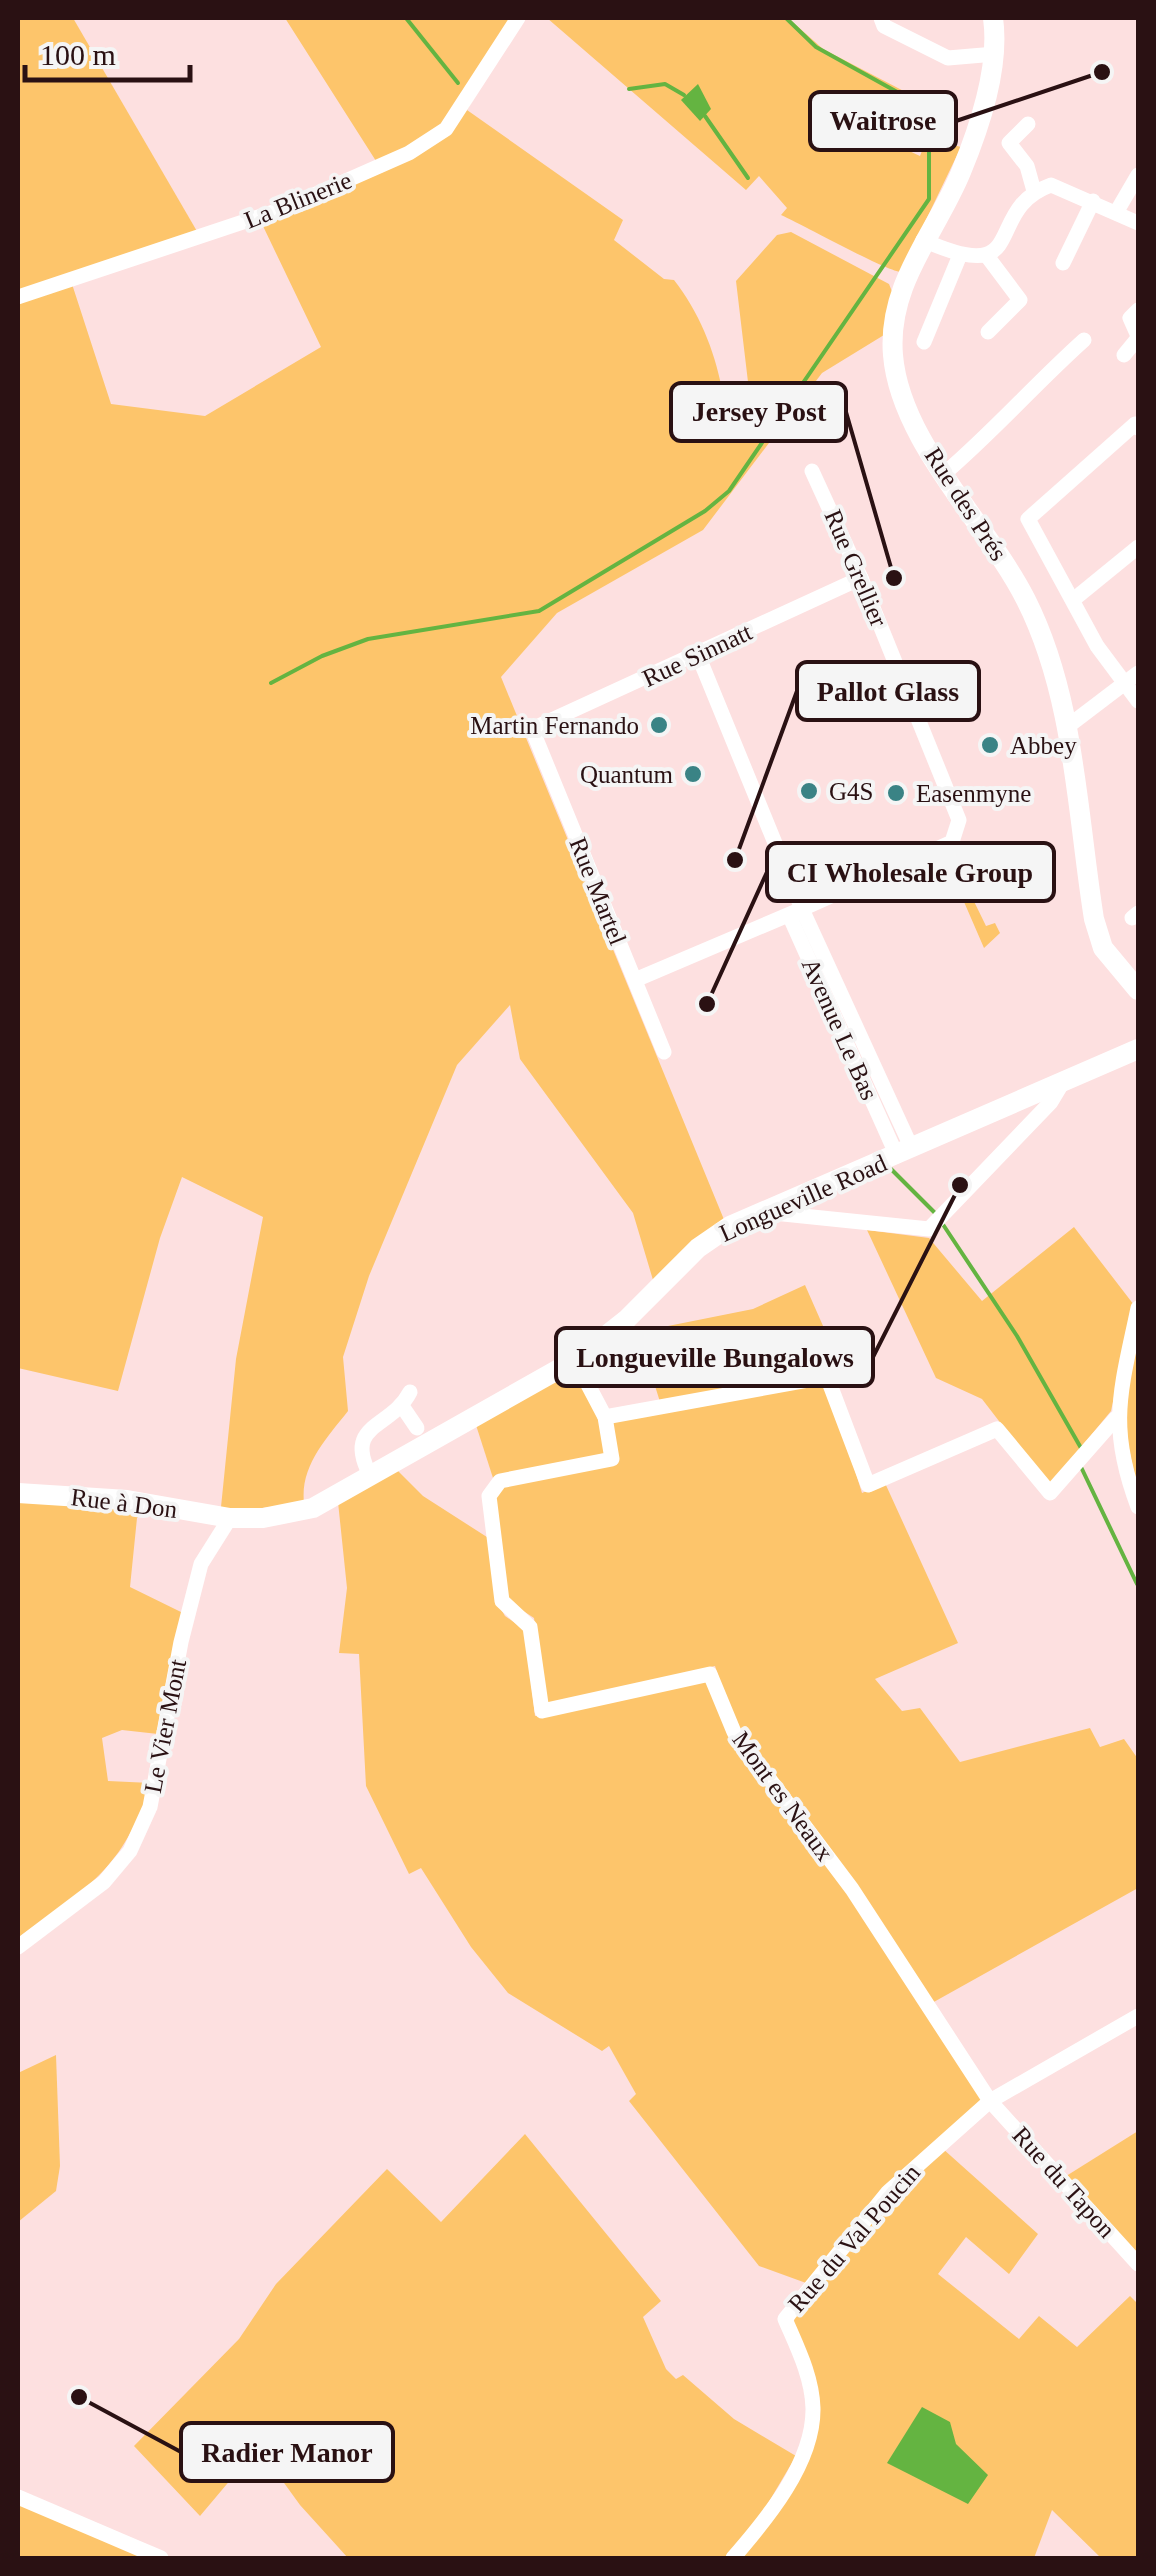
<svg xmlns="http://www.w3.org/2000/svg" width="1156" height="2576" font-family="'Times New Roman',serif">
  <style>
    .green { fill: #fdc56b }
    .water { fill: #64b441 }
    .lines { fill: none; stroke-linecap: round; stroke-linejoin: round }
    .stream { stroke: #64b441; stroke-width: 4 }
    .minor { stroke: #fff; stroke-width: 15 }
    .major { stroke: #fff; stroke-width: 20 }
    .poi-dot { fill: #3a8385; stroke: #f5f5f5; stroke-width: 4 }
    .labels { text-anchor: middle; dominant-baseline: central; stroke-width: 8; stroke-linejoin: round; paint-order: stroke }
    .street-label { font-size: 25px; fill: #2a1113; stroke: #f5f5f5 }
    .poi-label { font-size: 25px; fill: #2a1113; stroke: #f5f5f5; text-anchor: start }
    .leader { fill: none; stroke: #2a1113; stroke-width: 4 }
    .callout-dot { fill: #2a1113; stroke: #f5f5f5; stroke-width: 4 }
    .callout { fill: #f5f5f5; stroke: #2a1113; stroke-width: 4 }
    .callout-label { font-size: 28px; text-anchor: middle; font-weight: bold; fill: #2a1113 }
  </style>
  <rect width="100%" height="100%" fill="#fde0e0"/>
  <!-- green -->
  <g class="green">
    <path d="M18 18H73L198 233 18 293Z"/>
    <path d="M285 18H522L467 110 623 220 614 240 664 279 674 280C699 312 714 349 722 389L748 382 736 281 777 235 791 232 889 284 893 294 884 335 822 373 703 530 557 613 501 677 725 1222 653 1280 633 1213 520 1059 510 1005 457 1065 369 1276 343 1357 348 1411C326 1439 300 1466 304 1503L228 1512 221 1507 236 1359 263 1217 182 1177 160 1238 118 1391 18 1368V303L72 284 111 404 205 416 321 347 262 224 383 172Z"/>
    <path d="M547 18H788L823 49 944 112 940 122 884 97 868 132 920 156 927 138 961 147 901 272C886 271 803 225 781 215L787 208 759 176 746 190Z"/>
    <path d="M966 885 986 926 995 923 1000 933 984 948 958 888Z"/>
    <path d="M1074 1227 1134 1305 1111 1411 1049 1486 982 1399 936 1378 867 1230 929 1238 982 1301Z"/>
    <path d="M805 1285 842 1369 661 1405 638 1332 753 1309Z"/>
    <path d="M1138 1335V1492L1122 1415Z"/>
    <path d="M573 1369 600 1418 607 1457 493 1478 475 1422Z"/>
    <path d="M819 1383 829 1387 862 1493 885 1483 958 1643 875 1679 902 1711 920 1708 960 1762 1090 1728 1100 1747 1124 1739 1138 1759V1888L932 2003 736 1730 715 1666 545 1705 534 1618 508 1601 494 1498 499 1487 617 1463 611 1422Z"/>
    <path d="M396 1469 423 1496 490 1539 495 1599 505 1616 525 1630 535 1716 708 1679 730 1733 867 1918 984 2098 806 2283 759 2266 629 2101 636 2094 609 2046 602 2051 508 1993 471 1947 421 1868 409 1874 366 1786 359 1654 339 1653 347 1588 338 1502Z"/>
    <path d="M18 1502 146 1510 137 1518 130 1587 183 1613 158 1734 122 1730 102 1738 108 1781 151 1783C123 1870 88 1887 18 1938Z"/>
    <path d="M56 2055 60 2166 56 2191 18 2222V2073Z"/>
    <path d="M1138 2131V2255L1063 2178Z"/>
    <path d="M525 2134 661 2301 643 2317 666 2369 676 2379 683 2375 734 2419 796 2456 757 2522 725 2558H348L300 2505 258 2447 200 2516 134 2446 239 2339 276 2284 387 2169 441 2222Z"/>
    <path d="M942 2148 1038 2234 1009 2274 966 2237 938 2274 1019 2339 1039 2316 1077 2347 1130 2296 1138 2304V2558H1101L1052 2510 1034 2558H739L812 2438 793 2326 795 2316 877 2211Z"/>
    <path d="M18 2503 147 2558H18Z"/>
  </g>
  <!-- water -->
  <g class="water">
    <path d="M698 84 711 109 700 121 681 100Z"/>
    <path d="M922 2407 950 2422 956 2444 988 2475 968 2504 887 2463Z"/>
  </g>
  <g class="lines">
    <!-- stream -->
    <g class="stream">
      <path d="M406 18 458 83"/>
      <path d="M629 89 665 84 684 95"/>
      <path d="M705 116 748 178"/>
      <path d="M271 683 322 656 368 639 539 611 705 511 729 491 929 199V138L935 113 816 47 786 18"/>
      <path d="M891 1169 937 1215"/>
      <path d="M942 1223 1017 1336 1081 1448"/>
      <path d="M1081 1467 1137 1584"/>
    </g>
    <!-- minor -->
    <g class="minor">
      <path d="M881 18 884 26 948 58 995 54"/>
      <path d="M1028 124 1009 143 1027 166 1034 191"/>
      <path d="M1117 211 1138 175"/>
      <path d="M923 240C1033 289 981 210 1051 185L1138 223"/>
      <path d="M987 256 1020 300 988 332"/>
      <path d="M1063 263 1093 201"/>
      <path d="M18 297 282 209 409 153 446 129 518 18"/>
      <path d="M1138 310 1130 318 1138 336"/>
      <path d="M924 342 960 255"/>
      <path d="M1124 355 1138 338"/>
      <path d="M1138 428 1135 424 1028 519 1097 646 1138 701"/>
      <path d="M812 471 861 578 959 820 952 842 802 909 912 1149"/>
      <path d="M945 473C995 430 1035 384 1084 340"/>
      <path d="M1073 600 1138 547"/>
      <path d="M1067 727 1138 673"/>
      <path d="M789 915 897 1156"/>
      <path d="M1132 918 1138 913"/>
      <path d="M635 980 802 909 698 655"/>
      <path d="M664 1052 532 729 861 578"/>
      <path d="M764 1212 929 1229 1051 1102 1063 1082"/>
      <path d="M1138 1308C1121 1390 1107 1425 1138 1507"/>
      <path d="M575 1360 605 1417 612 1459 500 1481 489 1496 502 1601 530 1627 542 1711 710 1674 734 1732 852 1889 990 2101 1138 2264"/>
      <path d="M402 1406 417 1428"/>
      <path d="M605 1417 819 1378 829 1382 868 1485 997 1429 1050 1493 1116 1418"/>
      <path d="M370 1475C343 1423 391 1429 410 1392"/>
      <path d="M18 1947 104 1882 130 1851 150 1807 181 1642 201 1564 230 1518"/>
      <path d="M18 2497 161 2558"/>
      <path d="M733 2558C766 2520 814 2463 813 2408 812 2376 797 2347 785 2319L888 2192 990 2101 1138 2016"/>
    </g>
    <!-- major -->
    <g class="major">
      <path d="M993 18C1000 67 980 126 961 172 936 233 887 284 893 355 900 442 987 523 1026 600 1075 697 1077 814 1094 919L1103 948 1138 990"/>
      <path d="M18 1493 127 1500 230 1518H263L313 1508 575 1360 627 1319 698 1248 730 1226 1138 1049"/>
    </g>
  </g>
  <!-- markers -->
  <g class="poi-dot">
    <circle cx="659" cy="725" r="10"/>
    <circle cx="990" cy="745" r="10"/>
    <circle cx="693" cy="774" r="10"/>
    <circle cx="809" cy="791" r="10"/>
    <circle cx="896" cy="793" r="10"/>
  </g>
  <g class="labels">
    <!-- street labels -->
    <g class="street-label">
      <text transform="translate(298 200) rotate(-22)">La Blinerie</text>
      <text transform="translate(966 504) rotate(57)">Rue des Prés</text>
      <text transform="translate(856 568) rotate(67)">Rue Grellier</text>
      <text transform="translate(697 655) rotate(-25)">Rue Sinnatt</text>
      <text transform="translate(598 891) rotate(68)">Rue Martel</text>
      <text transform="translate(840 1029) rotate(66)">Avenue Le Bas</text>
      <text transform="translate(803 1198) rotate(-24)">Longueville Road</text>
      <text transform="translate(124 1503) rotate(7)">Rue à Don</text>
      <text transform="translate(165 1726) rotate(-79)">Le Vier Mont</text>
      <text transform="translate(783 1796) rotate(54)">Mont es Neaux</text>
      <text transform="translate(1064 2182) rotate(48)">Rue du Tapon</text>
      <text transform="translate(854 2238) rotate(-49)">Rue du Val Poucin</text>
    </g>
    <!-- poi labels -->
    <g class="poi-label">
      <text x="639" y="725" text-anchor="end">Martin Fernando</text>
      <text x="1010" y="745">Abbey</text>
      <text x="673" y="774" text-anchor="end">Quantum</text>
      <text x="829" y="791">G4S</text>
      <text x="916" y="793">Easenmyne</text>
    </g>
  </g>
  <!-- callouts -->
  <path class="leader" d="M1102 72L956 121M894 578L846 412M735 860L797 691M707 1004L767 872M960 1185L873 1357M79 2397L181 2452"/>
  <g class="callout-dot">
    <circle cx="1102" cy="72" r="10"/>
    <circle cx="894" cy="578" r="10"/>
    <circle cx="735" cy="860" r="10"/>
    <circle cx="707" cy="1004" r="10"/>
    <circle cx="960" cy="1185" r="10"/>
    <circle cx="79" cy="2397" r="10"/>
  </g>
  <g class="callout">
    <rect x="810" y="92" width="146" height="58" rx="10"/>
    <rect x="671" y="383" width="175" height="58" rx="10"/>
    <rect x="797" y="662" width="182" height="58" rx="10"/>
    <rect x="767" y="843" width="287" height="58" rx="10"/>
    <rect x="556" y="1328" width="317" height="58" rx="10"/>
    <rect x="181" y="2423" width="212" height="58" rx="10"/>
  </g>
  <g class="callout-label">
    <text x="883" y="130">Waitrose</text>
    <text x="759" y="421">Jersey Post</text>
    <text x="888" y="701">Pallot Glass</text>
    <text x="910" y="882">CI Wholesale Group</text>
    <text x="715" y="1367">Longueville Bungalows</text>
    <text x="287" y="2462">Radier Manor</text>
  </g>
  <!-- border -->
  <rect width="1156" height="2576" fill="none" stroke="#2a1113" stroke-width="40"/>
  <!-- scale -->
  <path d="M25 65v15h165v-15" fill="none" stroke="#2a1113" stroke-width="5"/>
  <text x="40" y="65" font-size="30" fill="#2a1113" stroke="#f5f5f5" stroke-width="8" paint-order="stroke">100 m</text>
</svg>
